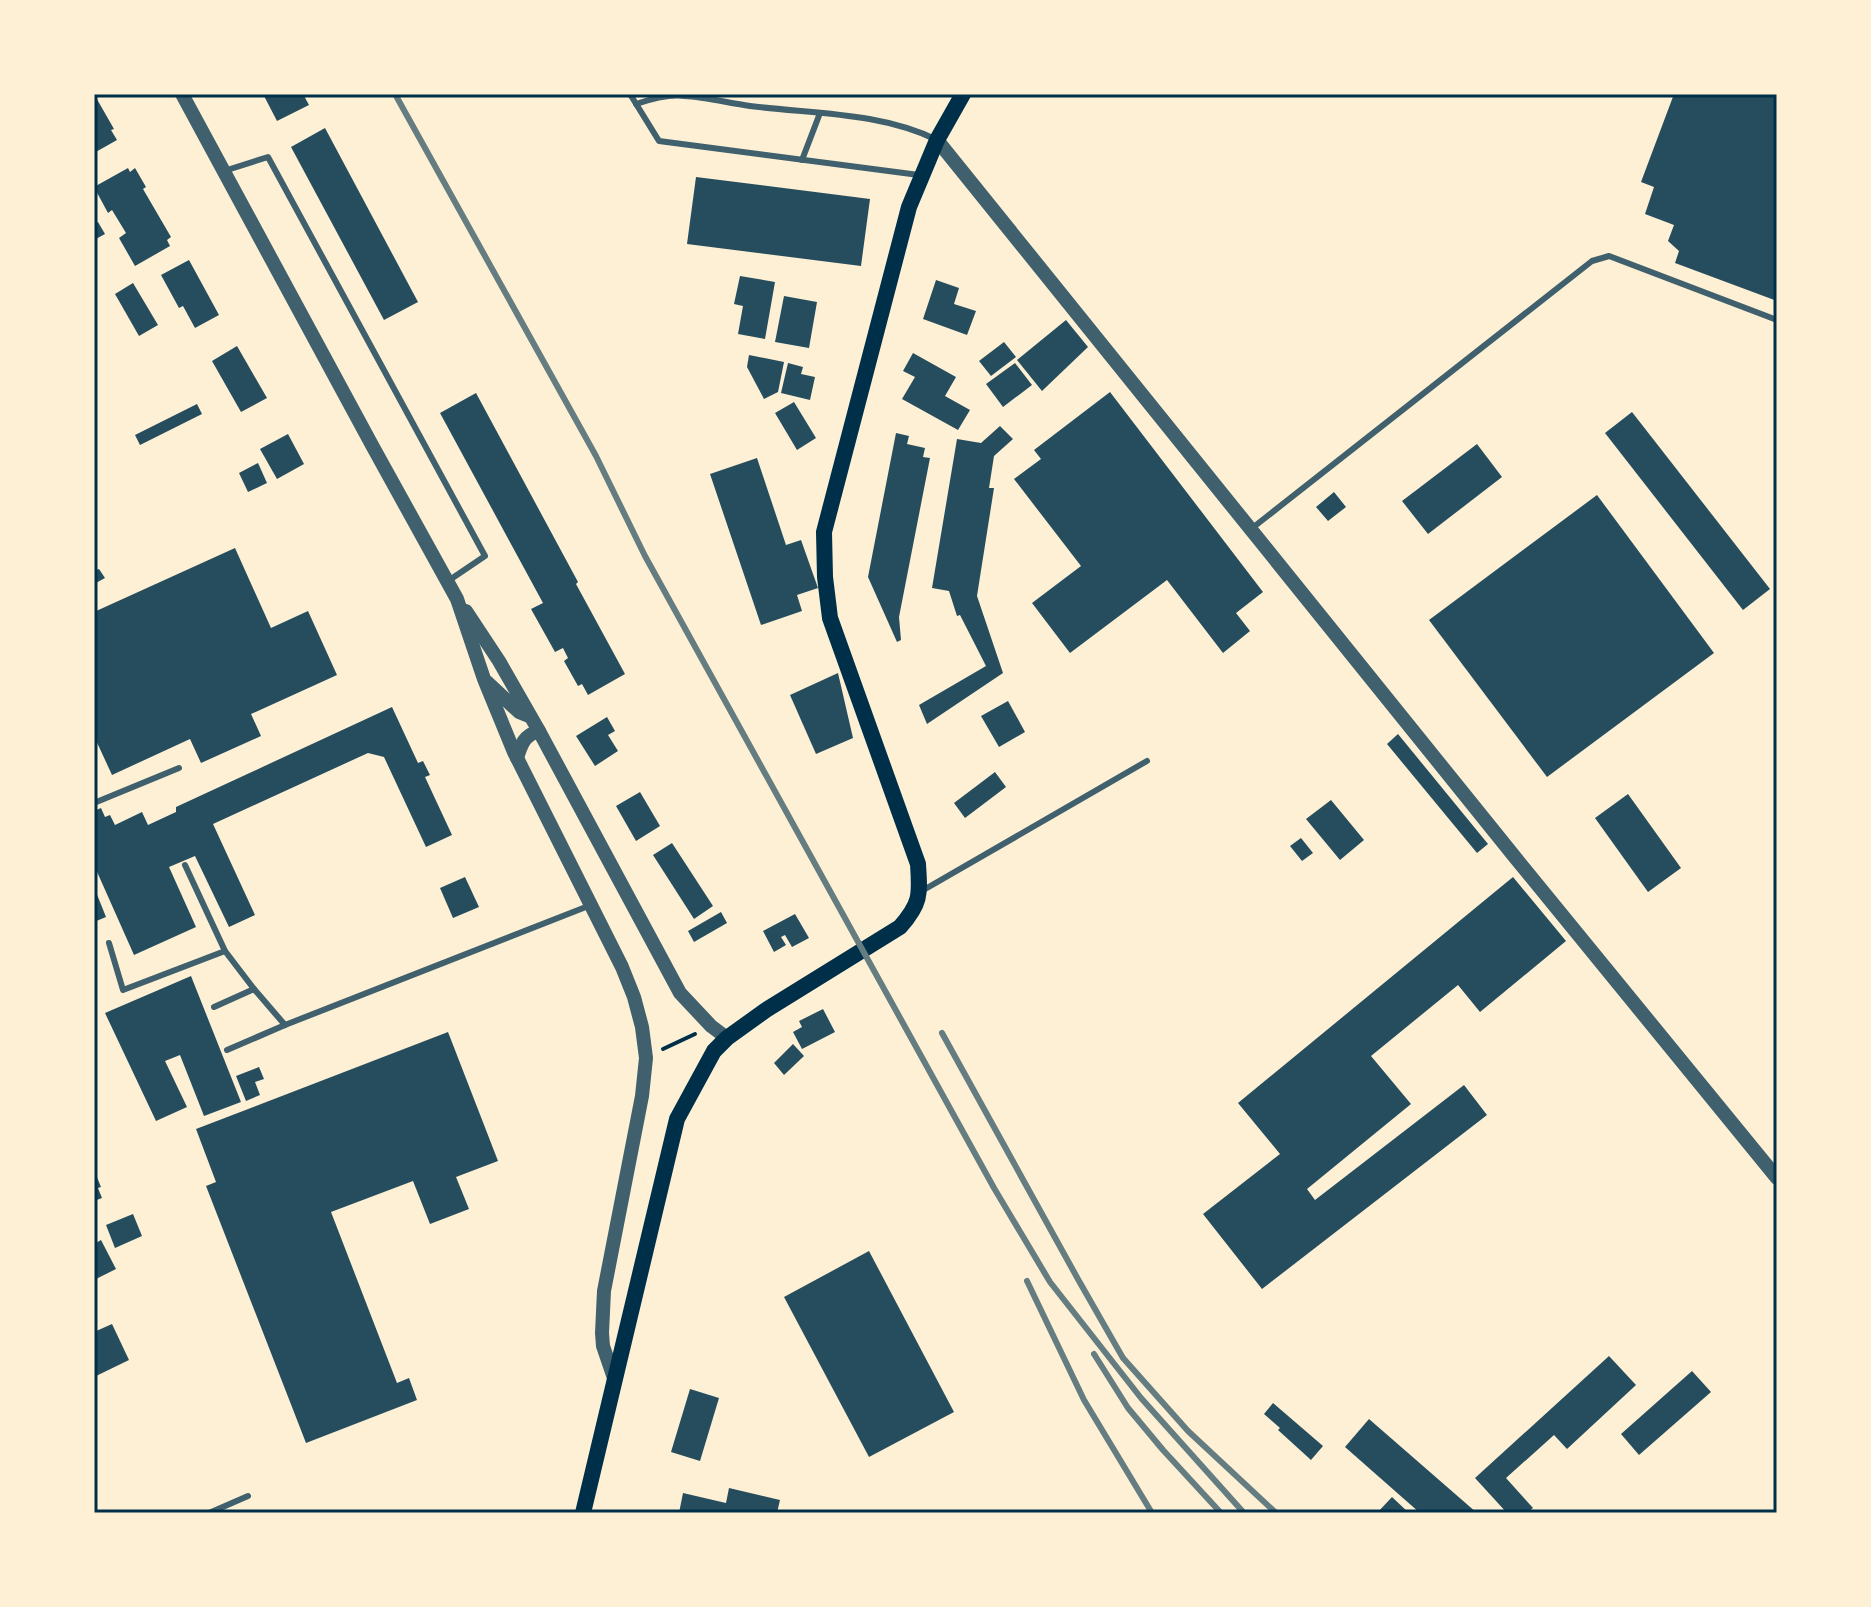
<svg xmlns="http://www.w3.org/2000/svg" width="1871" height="1607" font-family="Lato,sans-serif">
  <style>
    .building { fill: #264d5e }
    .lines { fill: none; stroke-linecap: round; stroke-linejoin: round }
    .path { stroke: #003049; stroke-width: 4 }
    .service { stroke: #3f606c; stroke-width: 6 }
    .tertiary { stroke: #3f606c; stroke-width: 14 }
    .secondary { stroke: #003049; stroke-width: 16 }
    .rail { stroke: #657d81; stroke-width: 6 }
    .neatline { fill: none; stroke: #003049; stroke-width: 3 }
  </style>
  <rect width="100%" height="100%" fill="#fdf0d5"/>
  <!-- building -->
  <g class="building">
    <path d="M94 94 114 129 111 130 117 140 94 153Z"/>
    <path d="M263 94H303L309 105 277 121Z"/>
    <path d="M1674 94H1777V301L1675 263 1679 251 1668 241 1674 225 1645 214 1654 187 1641 182Z"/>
    <path d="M325 128 418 302 384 320 291 147Z"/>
    <path d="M128 168 130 172 135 168 146 187 143 189 171 237 167 240 170 246 135 266 119 238 126 233 112 210 108 213 94 187Z"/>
    <path d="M696 177 870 199 861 266 687 244Z"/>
    <path d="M98 222 105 234 94 240V224Z"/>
    <path d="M189 260 219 315 195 328 183 306 179 308 161 275Z"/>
    <path d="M740 276 775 282 765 339 738 334 743 306 734 304Z"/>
    <path d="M936 280 959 288 954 304 976 311 967 335 923 319Z"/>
    <path d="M133 283 158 325 139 336 115 294Z"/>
    <path d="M784 296 817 302 809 348 775 342Z"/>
    <path d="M1066 320 1088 347 1042 391 1017 360Z"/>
    <path d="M1004 342 1016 357 991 376 979 361Z"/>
    <path d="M237 346 267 398 241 412 212 361Z"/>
    <path d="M913 353 956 377 945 396 970 410 958 430 902 399 915 377 903 371Z"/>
    <path d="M749 355 784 362 778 392 764 399 747 367Z"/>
    <path d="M788 363 803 367 801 374 815 377 810 400 781 393Z"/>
    <path d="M1015 363 1032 385 1003 407 986 384Z"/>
    <path d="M1110 392 1263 592 1236 613 1250 631 1223 653 1167 580 1070 653 1032 603 1081 566 1014 479 1041 459 1034 450Z"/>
    <path d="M476 393 578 582 576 584 625 674 588 695 582 684 578 686 564 661 568 658 563 648 555 652 531 609 543 603 440 413Z"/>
    <path d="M794 402 816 438 797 450 775 413Z"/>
    <path d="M197 404 202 414 140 445 135 435Z"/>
    <path d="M1632 412 1770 589 1743 610 1605 433Z"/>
    <path d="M1000 426 1013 439 994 456 989 488H994L977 596 1003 673 927 724 919 705 986 666 960 615 957 616 949 591 932 588 957 439 981 443Z"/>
    <path d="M896 433 909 436 907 444 925 448 923 457 930 458 899 617 901 640 897 642 868 577Z"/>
    <path d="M288 434 304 464 277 479 260 449Z"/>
    <path d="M1477 444 1502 477 1428 534 1402 501Z"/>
    <path d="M757 458 786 545 801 540 818 588 797 595 802 611 761 625 710 474Z"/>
    <path d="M258 463 267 483 248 492 239 473Z"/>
    <path d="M1334 492 1346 507 1328 521 1316 507Z"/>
    <path d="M1597 495 1714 653 1547 777 1429 620Z"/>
    <path d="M235 548 271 628 308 611 337 675 251 714 261 736 201 763 190 739 112 775 94 736V612Z"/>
    <path d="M99 569 105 578 94 584V571Z"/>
    <path d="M838 673 853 738 816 754 790 695Z"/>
    <path d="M1008 701 1025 732 999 747 981 716Z"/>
    <path d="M392 707 418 763 423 761 430 775 425 777 452 835 426 847 384 757 368 753 213 824 255 915 229 927 195 856 169 867 196 927 134 955 94 865V811L101 808 105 817 110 815 115 825 142 812 148 825 176 812V807Z"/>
    <path d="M607 717 615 731 608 735 618 751 595 766 576 736Z"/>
    <path d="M1398 734 1488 844 1477 853 1387 744Z"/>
    <path d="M995 772 1006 787 965 818 954 803Z"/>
    <path d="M640 792 660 826 636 841 616 806Z"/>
    <path d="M1628 794 1681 868 1648 892 1595 818Z"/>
    <path d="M1331 800 1364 840 1340 860 1306 819Z"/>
    <path d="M1301 838 1313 853 1302 861 1290 846Z"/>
    <path d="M672 843 713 906 694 919 653 855Z"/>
    <path d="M465 877 479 907 453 918 440 888Z"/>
    <path d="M1513 877 1566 941 1480 1012 1458 985 1371 1056 1411 1104 1307 1189 1315 1200 1464 1085 1487 1115 1262 1289 1203 1214 1280 1154 1238 1103Z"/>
    <path d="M94 887 106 917 94 922Z"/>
    <path d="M721 912 727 923 694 942 688 931Z"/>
    <path d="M795 914 809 938 792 947 785 935 781 937 786 945 774 952 763 931Z"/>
    <path d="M191 976 241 1102 204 1116 180 1055 165 1061 187 1107 156 1121 105 1013Z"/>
    <path d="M823 1009 835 1032 802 1049 793 1032 802 1027 799 1021Z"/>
    <path d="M448 1032 498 1161 456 1177 469 1209 430 1224 413 1181 331 1212 397 1383 409 1378 417 1400 306 1443 206 1186 216 1182 196 1129Z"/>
    <path d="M793 1044 804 1056 784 1075 774 1063Z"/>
    <path d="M259 1067 264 1079 255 1082 260 1095 246 1101 236 1076Z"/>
    <path d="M94 1170 101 1187 98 1188 102 1198 94 1201Z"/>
    <path d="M133 1214 142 1236 115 1248 106 1225Z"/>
    <path d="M101 1240 116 1269 94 1280V1244Z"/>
    <path d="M869 1251 954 1412 869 1457 784 1297Z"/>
    <path d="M112 1324 129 1360 94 1377V1332Z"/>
    <path d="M1609 1356 1636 1385 1567 1449 1554 1435 1506 1478 1533 1508 1527 1513H1507L1475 1478Z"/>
    <path d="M1692 1371 1711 1392 1639 1455 1621 1434Z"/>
    <path d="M690 1389 719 1398 700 1461 671 1452Z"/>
    <path d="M1273 1403 1323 1446 1311 1460 1278 1430 1280 1428 1264 1414Z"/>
    <path d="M1369 1419 1477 1513H1420L1345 1447Z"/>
    <path d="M729 1488 780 1500 777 1513H679L683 1493 726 1503Z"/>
    <path d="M1392 1497 1409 1513H1377Z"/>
  </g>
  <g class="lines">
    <!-- path -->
    <path class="path" d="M663 1049 695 1034"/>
    <!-- service -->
    <g class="service">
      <path d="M630 94 659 141 919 175"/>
      <path d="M636 104C651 99 668 94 684 96 706 97 728 103 750 106 813 114 880 112 937 140"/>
      <path d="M802 160 820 113"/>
      <path d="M224 171 268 157 485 556 448 581"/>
      <path d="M1251 529 1592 261 1609 256 1777 320"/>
      <path d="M94 803 179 768"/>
      <path d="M185 865 225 951 254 989 285 1025"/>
      <path d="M920 892 1147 761"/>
      <path d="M109 943 123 990 225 951"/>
      <path d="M214 1007 254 989"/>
      <path d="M227 1050 285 1025 591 905"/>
      <path d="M209 1513 248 1496"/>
    </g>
    <!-- tertiary -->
    <g class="tertiary">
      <path d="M182 94 373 447 457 599 484 679 514 752 622 967 634 997 642 1027 646 1058 642 1096 604 1291 602 1333 603 1346 615 1381"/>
      <path d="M937 140 1514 856 1777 1178"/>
      <path d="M466 611 499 661 539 731 680 993 711 1026 727 1038"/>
      <path d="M487 682 519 712 529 716"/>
      <path d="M517 758C521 745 524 735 539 731"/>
    </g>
    <!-- secondary -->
    <path class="secondary" d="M583 1513 677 1119 714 1051 727 1038 766 1010 900 927C921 903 920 895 918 864L830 618 825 577 824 532 909 207 937 140 963 94"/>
    <!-- rail -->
    <g class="rail">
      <path d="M395 94 596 456 645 556 994 1188 1050 1282 1141 1398 1244 1513"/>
      <path d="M942 1033 1079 1281 1123 1358 1188 1431 1276 1513"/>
      <path d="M1027 1281 1084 1400 1152 1513"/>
      <path d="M1094 1354 1128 1408 1163 1450 1221 1513"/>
    </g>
  </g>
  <!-- border -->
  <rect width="1871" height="1607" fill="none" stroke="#fdf0d5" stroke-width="192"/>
  <rect x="96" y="96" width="1679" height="1415" class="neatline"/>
</svg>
